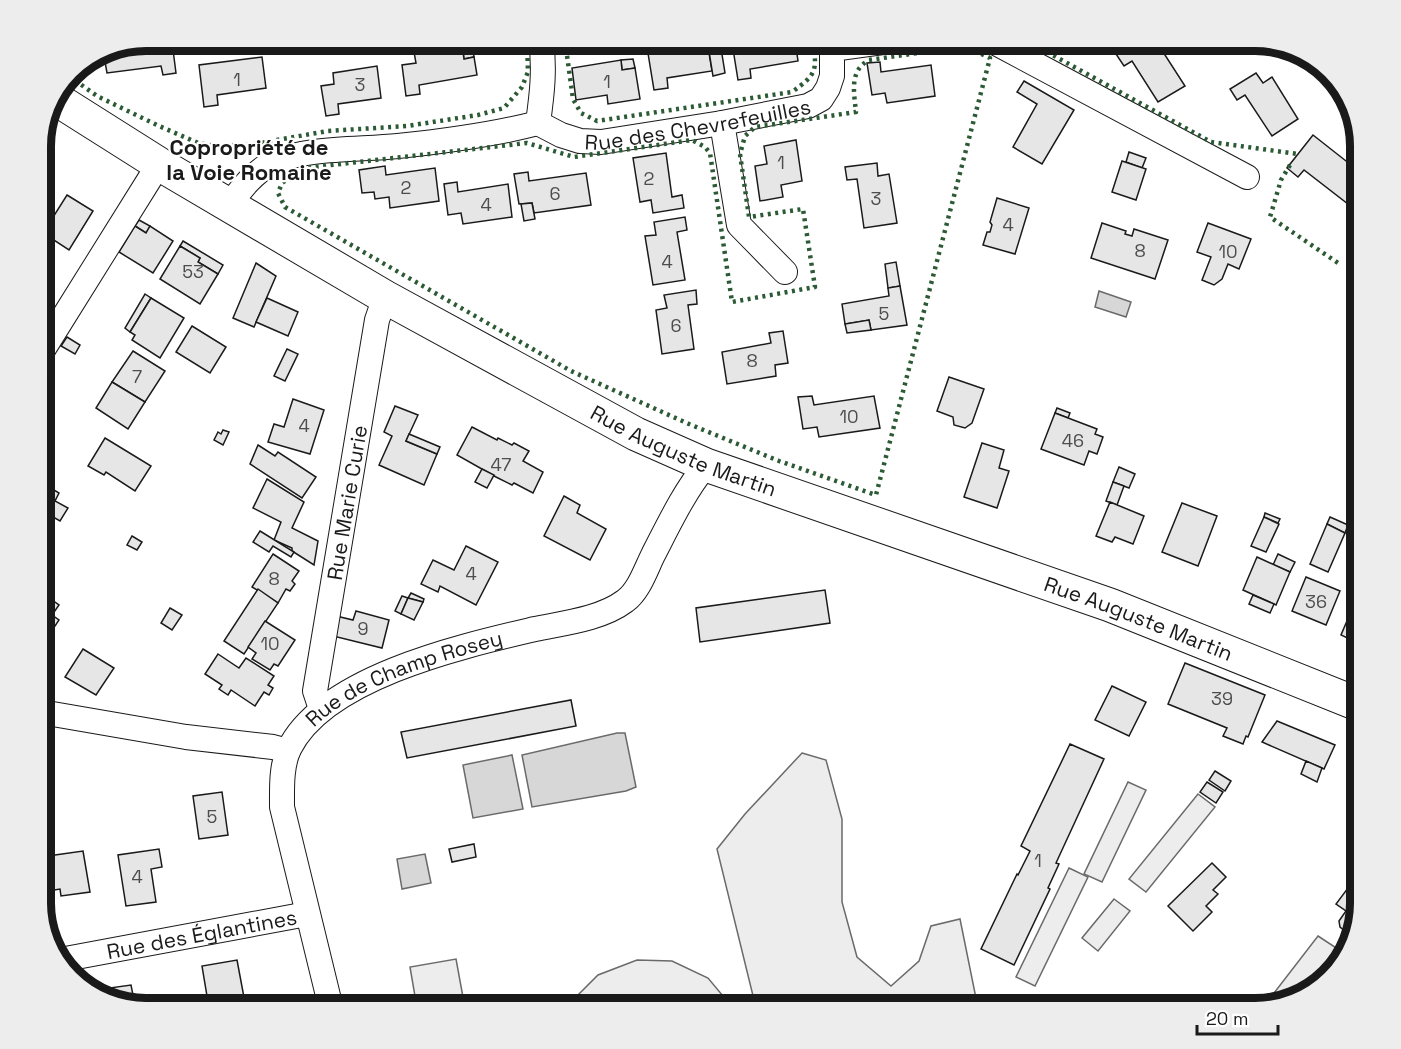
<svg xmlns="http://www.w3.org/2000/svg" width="1401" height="1049" font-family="'Space Grotesk',sans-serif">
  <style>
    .built { fill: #ededed; stroke: #6a6a6a; stroke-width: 1.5 }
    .water { fill: #d7d7d7; stroke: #6a6a6a; stroke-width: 1.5 }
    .building { fill: #e6e6e6; stroke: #1a1a1a; stroke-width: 1.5 }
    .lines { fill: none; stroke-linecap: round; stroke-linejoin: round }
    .minor-casing { stroke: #1a1a1a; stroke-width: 26 }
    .secondary-casing { stroke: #1a1a1a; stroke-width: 35 }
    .minor { stroke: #fff; stroke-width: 24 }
    .secondary { stroke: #fff; stroke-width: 33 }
    .hedge { stroke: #2b5a34; stroke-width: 4.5; stroke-dasharray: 3 4.5; stroke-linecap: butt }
    .labels { text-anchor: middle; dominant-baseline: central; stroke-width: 4.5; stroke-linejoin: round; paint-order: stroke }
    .number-label { font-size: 18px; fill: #4d4d4d }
    .street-label { font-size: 21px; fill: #1a1a1a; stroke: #fff }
    .neighbourhood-label { font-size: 22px; font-weight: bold; fill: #1a1a1a; stroke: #fff }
    .rim { fill: none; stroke: #1a1a1a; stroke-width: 8 }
  </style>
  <rect width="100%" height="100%" fill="#fff"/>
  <!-- built -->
  <g class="built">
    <path d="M802 753 826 760 842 819V902L857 957 891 986 919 961 931 926 960 919 978 1008H756L717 849 745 814Z"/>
    <path d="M1128 782 1146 790 1102 882 1084 874Z"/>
    <path d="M1198 794 1215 807 1146 892 1129 879Z"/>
    <path d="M1069 868 1088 877 1035 986 1016 977Z"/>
    <path d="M1114 899 1130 911 1098 951 1082 938Z"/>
    <path d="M1318 936 1344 953 1339 968 1302 998 1264 1006Z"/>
    <path d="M456 959 465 1008H417L410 967Z"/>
    <path d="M637 960 672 961 708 978 733 1008H569L572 1001 598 975Z"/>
  </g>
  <!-- water -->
  <g class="water">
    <path d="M1099 291 1131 302 1126 317 1095 307Z"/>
    <path d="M617 733H625L636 787 626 791 532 807 522 755Z"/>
    <path d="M512 755 523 809 473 818 463 765Z"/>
    <path d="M425 854 431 883 402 889 397 859Z"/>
  </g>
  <!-- building -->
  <g class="building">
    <path d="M146 40 158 41V44L172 42 176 73 163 75 161 66 107 73 104 56Z"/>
    <path d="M646 41H660L661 47 707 41 712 71 667 78 668 88 654 90Z"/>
    <path d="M745 41H795L798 61 750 69 751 78 738 80 733 49 746 47Z"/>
    <path d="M1059 41H1079L1065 49Z"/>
    <path d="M1138 41H1156L1185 86 1158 102 1132 61 1124 66 1116 54Z"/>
    <path d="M720 42 725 73 713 76 708 45Z"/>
    <path d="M472 43 474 57 464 59 462 44Z"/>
    <path d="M462 44 464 59 474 57 477 75 419 85 420 94 406 96 402 65 416 63 414 52Z"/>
    <path d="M262 57 266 88 217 95 218 105 204 107 199 65Z"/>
    <path d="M633 59 635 68 622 70 621 60Z"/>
    <path d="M621 60 622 70 635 68 640 99 608 104 607 95 576 100 572 68Z"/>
    <path d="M880 62 881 72 931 65 935 96 887 103 885 93 872 95 867 63Z"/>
    <path d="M377 66 381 98 338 104 339 114 326 116 321 86 334 84 333 73Z"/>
    <path d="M1256 73 1263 83 1272 77 1298 119 1272 136 1245 95 1237 100 1230 89Z"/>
    <path d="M1024 81 1074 110 1042 164 1013 147 1037 104 1017 92Z"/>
    <path d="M1313 135 1360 172V210L1350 202 1348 204 1304 170 1298 177 1287 168Z"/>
    <path d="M796 140 802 181 781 185 783 197 760 201 755 166 767 164 764 146Z"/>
    <path d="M1129 152 1146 158 1142 168 1126 162Z"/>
    <path d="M666 153 672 197 682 195 684 208 653 213 651 200 640 202 633 158Z"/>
    <path d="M1122 161 1146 169 1136 200 1112 192Z"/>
    <path d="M877 163 878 176 889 174 897 223 864 228 857 179 847 180 845 167Z"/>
    <path d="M385 166 386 175 435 168 439 201 390 208 389 197 375 199 374 192 362 193 359 170Z"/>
    <path d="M528 172 529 181 586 173 591 205 534 213 532 203 519 204 514 174Z"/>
    <path d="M41 179 49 184 41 197Z"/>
    <path d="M457 182 458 192 508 184 512 217 463 224 461 213 448 215 444 184Z"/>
    <path d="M67 195 93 211 69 250 43 233Z"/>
    <path d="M997 198 1029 208 1015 254 983 245 987 232H990L992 225 990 222Z"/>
    <path d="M532 203 535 219 524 221 521 204Z"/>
    <path d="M685 217 687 230 677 232 685 280 653 285 645 236 656 235 654 222Z"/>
    <path d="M139 220 150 226 146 233 135 226Z"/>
    <path d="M1102 223 1126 231 1125 234 1132 236 1134 229 1168 240 1155 279 1091 258Z"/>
    <path d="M1208 223 1251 239 1239 269 1228 264 1222 279 1214 285 1202 280 1211 257 1197 252Z"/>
    <path d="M135 226 146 233 150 226 173 241 153 273 119 252Z"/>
    <path d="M183 241 223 265 218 274 198 262 200 258 180 246Z"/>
    <path d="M180 246 200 258 198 262 218 274 200 304 160 279Z"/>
    <path d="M896 262 900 286 888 288 885 264Z"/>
    <path d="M256 263 276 276 254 327 233 318Z"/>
    <path d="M900 286 907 325 871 330 869 320 845 324 842 304 889 296 888 288Z"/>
    <path d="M696 290 697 304 688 305 694 349 662 354 656 310 667 308 664 295Z"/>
    <path d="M145 294 151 298 130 332 125 328Z"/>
    <path d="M151 298 184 318 160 358 132 340 135 335 130 332Z"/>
    <path d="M267 298 298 312 288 336 256 322Z"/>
    <path d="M869 320 871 330 847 333 845 324Z"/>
    <path d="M192 326 226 347 210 373 176 352Z"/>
    <path d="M783 331 788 363 775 365 776 376 727 384 722 352 771 343 769 333Z"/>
    <path d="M67 337 80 345 75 354 61 346Z"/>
    <path d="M287 349 298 354 285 381 274 376Z"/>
    <path d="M133 351 165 371 145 402 112 382Z"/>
    <path d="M949 377 984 389 972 423 965 428 954 425 953 417 937 411Z"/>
    <path d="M112 382 145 402 128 429 96 408Z"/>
    <path d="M812 396 814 405 874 396 880 428 819 437 817 427 803 429 798 397Z"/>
    <path d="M293 399 324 410 310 454 268 442 274 424 284 427Z"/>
    <path d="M395 406 418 415 406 441 437 454 424 485 379 465 392 436 384 432Z"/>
    <path d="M1057 408 1070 413 1068 418 1055 413Z"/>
    <path d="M1055 413 1097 429 1095 434 1103 437 1097 454 1089 451 1084 465 1041 449Z"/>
    <path d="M41 425 50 431 45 439 41 437Z"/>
    <path d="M472 427 497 440 498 438 512 445 514 443 529 451 523 461 543 472 533 493 514 483 512 485 496 477 457 455Z"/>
    <path d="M223 430 229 432 223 445 214 440 218 432 221 434Z"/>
    <path d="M409 434 440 447 437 454 406 441Z"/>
    <path d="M105 438 151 466 135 491 106 472 104 475 88 466Z"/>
    <path d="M982 443 1004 450 999 468 1009 471 997 508 964 497Z"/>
    <path d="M258 445 275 456 278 452 316 477 302 498 250 464Z"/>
    <path d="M1119 467 1135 474 1129 488 1113 482Z"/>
    <path d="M482 469 494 475 487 488 475 482Z"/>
    <path d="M267 479 304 502 292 528 318 541 314 565 292 551V548L274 540 281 522 253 508Z"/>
    <path d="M41 482 59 493 55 501 68 508 60 521 41 510Z"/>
    <path d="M1113 482 1124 486 1117 505 1106 501Z"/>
    <path d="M564 496 580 505 577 513 606 529 590 560 544 536Z"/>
    <path d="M1110 502 1144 516 1133 544 1115 537 1112 542 1096 536Z"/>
    <path d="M1182 503 1217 516 1198 566 1162 552Z"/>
    <path d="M1265 513 1280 519 1278 523 1264 517Z"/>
    <path d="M1264 517 1279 524 1266 552 1251 546Z"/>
    <path d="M1330 517 1348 525 1345 533 1327 524Z"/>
    <path d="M1327 524 1345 533 1328 572 1310 564Z"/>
    <path d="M260 531 294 552 291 557 273 546 269 552 253 542Z"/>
    <path d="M132 536 142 542 137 550 127 545Z"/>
    <path d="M466 546 498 562 476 605 440 586 438 592 421 584 433 560 454 570Z"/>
    <path d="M273 554 299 571 292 581 295 584 290 591 286 589 278 603 252 587Z"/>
    <path d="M1278 554 1295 562 1290 572 1273 565Z"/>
    <path d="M1257 557 1290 572 1276 605 1243 590Z"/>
    <path d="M1306 577 1340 591 1326 625 1292 611Z"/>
    <path d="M258 589 278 603 244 654 224 641Z"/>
    <path d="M825 590 830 623 700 642 696 608Z"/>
    <path d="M41 592 59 605 52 615 59 620 41 647Z"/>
    <path d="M411 593 424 599 423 602 408 598Z"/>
    <path d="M1253 595 1274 604 1270 613 1249 604Z"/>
    <path d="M402 596 408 598 401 614 395 611Z"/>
    <path d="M408 598 423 602 414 620 401 614Z"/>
    <path d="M1356 600 1360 602V644L1341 635Z"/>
    <path d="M170 608 182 615 172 630 161 623Z"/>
    <path d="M356 611 389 620 382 648 333 636 336 616 353 620Z"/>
    <path d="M265 621 295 640 278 666 274 664 270 670 252 659 256 653 248 647Z"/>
    <path d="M83 649 114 668 96 695 65 677Z"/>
    <path d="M218 654 239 668 246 658 274 676 268 685 273 688 269 695 264 692 255 706 231 690 228 695 219 689 222 685 205 674Z"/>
    <path d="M1185 663 1265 695 1248 737 1246 736 1243 744 1223 736 1227 728 1168 704Z"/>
    <path d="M1112 686 1146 702 1129 736 1095 720Z"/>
    <path d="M571 700 576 726 407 758 401 732Z"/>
    <path d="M1277 721 1335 745 1324 769 1262 742Z"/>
    <path d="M1070 744 1104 759 1056 863 1059 864 1048 888 1050 889 1014 965 981 949 1017 874 1018 875 1030 851 1021 846Z"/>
    <path d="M1306 761 1322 768 1317 782 1301 774Z"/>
    <path d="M1215 771 1231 781 1225 791 1209 780Z"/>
    <path d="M1207 782 1223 792 1216 803 1200 792Z"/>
    <path d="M222 792 228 835 199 839 193 796Z"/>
    <path d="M474 844 476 857 452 862 449 849Z"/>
    <path d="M159 849 162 867 151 869 156 902 126 906 118 855Z"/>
    <path d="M83 851 90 892 61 896 60 889 41 892V857Z"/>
    <path d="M1212 863 1226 877 1213 890 1218 894 1206 906 1212 912 1193 931 1168 906Z"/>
    <path d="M1360 885V904L1350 935 1340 927 1339 921 1346 911 1336 904 1348 888 1355 893Z"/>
    <path d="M237 960 246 1008H209L202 966Z"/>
    <path d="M103 985V989L131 985 135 1005 88 989V987Z"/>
  </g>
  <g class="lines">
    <defs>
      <g id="minor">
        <path d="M992 41 1247 177"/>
        <path id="s1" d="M538 123 561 135 580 141 601 142 722 123 808 106 821 99 828 88 832 76V49L890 41"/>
        <path d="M722 123 739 225 785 272"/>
        <path d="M230 204C241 189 254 172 272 163 305 147 361 150 398 146 446 141 492 135 538 123 542 94 545 69 541 41"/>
        <path d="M41 353 159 164"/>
        <path id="s2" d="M321 709 315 691 377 320 385 297"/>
        <path d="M41 712 186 737 273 747 288 751"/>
        <path id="s3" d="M60 960 307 914"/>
        <path id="s4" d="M331 1008 282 807C282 788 281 766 289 749 324 677 463 646 535 629 564 623 601 619 625 601 639 591 646 569 653 555 669 524 684 492 706 465"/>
      </g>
      <g id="secondary">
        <path id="s5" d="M53 97 159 164 385 297 636 434 706 465 1110 605 1360 705"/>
      </g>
    </defs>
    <!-- minor casing -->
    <use href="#minor" class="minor-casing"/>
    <!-- secondary casing -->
    <use href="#secondary" class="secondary-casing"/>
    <!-- minor -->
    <use href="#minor" class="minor"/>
    <!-- secondary -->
    <use href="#secondary" class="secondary"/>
    <!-- hedge -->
    <g class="hedge">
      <path d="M565 41 573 99 581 113 597 121 792 92C817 74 817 71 813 41"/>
      <path d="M1027 41 1211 142 1298 154 1297 156"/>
      <path d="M960 47 973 50 990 58 876 495 779 461 689 424 571 371 285 207 278 193 282 183 305 168 527 143 574 157 692 140 705 147 710 153 732 302 815 287 803 209 749 217 740 154 745 136 755 127 856 112C854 92 849 71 869 60Z"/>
      <path d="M69 76 97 96 159 126 198 143 215 146 254 144 328 131 407 126 478 115 504 108 522 87 528 72 527 41"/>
      <path d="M1290 165 1281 180 1270 217 1341 265"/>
    </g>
  </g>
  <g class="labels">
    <!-- number labels -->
    <g class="number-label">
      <text x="237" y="79">1</text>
      <text x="607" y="81">1</text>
      <text x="360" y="84">3</text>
      <text x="781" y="162">1</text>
      <text x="649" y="178">2</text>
      <text x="406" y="187">2</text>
      <text x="555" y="193">6</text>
      <text x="876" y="198">3</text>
      <text x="486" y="204">4</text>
      <text x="1008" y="224">4</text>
      <text x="1140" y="250">8</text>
      <text x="1228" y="251">10</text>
      <text x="667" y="261">4</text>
      <text x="193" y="271">53</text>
      <text x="884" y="313">5</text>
      <text x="676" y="325">6</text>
      <text x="752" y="360">8</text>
      <text x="137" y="376">7</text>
      <text x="849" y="416">10</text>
      <text x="304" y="425">4</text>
      <text x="1073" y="440">46</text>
      <text x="501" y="464">47</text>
      <text x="471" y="573">4</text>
      <text x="274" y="578">8</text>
      <text x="1316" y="601">36</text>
      <text x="363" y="628">9</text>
      <text x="270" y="643">10</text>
      <text x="1222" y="698">39</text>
      <text x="212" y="816">5</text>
      <text x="1038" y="860">1</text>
      <text x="137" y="876">4</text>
    </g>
    <!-- street labels -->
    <g class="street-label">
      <text stroke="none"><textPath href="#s1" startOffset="165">Rue des Chevrefeuilles</textPath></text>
      <text stroke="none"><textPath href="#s5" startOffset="724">Rue Auguste Martin</textPath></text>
      <text stroke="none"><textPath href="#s2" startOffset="210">Rue Marie Curie</textPath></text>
      <text stroke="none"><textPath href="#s5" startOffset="1209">Rue Auguste Martin</textPath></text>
      <text stroke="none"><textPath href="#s4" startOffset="406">Rue de Champ Rosey</textPath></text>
      <text stroke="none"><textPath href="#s3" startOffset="144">Rue des Églantines</textPath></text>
    </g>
    <!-- neighbourhood labels -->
    <g class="neighbourhood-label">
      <text x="249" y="147">Copropriété de<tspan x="249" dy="25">la Voie Romaine</tspan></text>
    </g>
  </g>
  <!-- crop -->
  <path d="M0 0H1401V1049H0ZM146 51H1255A95 95 0 0 1 1350 146V903A95 95 0 0 1 1255 998H146A95 95 0 0 1 51 903V146A95 95 0 0 1 146 51Z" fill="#ededed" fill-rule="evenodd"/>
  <path class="rim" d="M146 51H1255A95 95 0 0 1 1350 146V903A95 95 0 0 1 1255 998H146A95 95 0 0 1 51 903V146A95 95 0 0 1 146 51Z"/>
  <!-- scale -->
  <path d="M1197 1025v9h81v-9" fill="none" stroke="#1a1a1a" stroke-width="3"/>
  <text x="1206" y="1025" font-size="18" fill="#1a1a1a" stroke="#ffffff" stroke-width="4.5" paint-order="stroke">20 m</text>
</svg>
